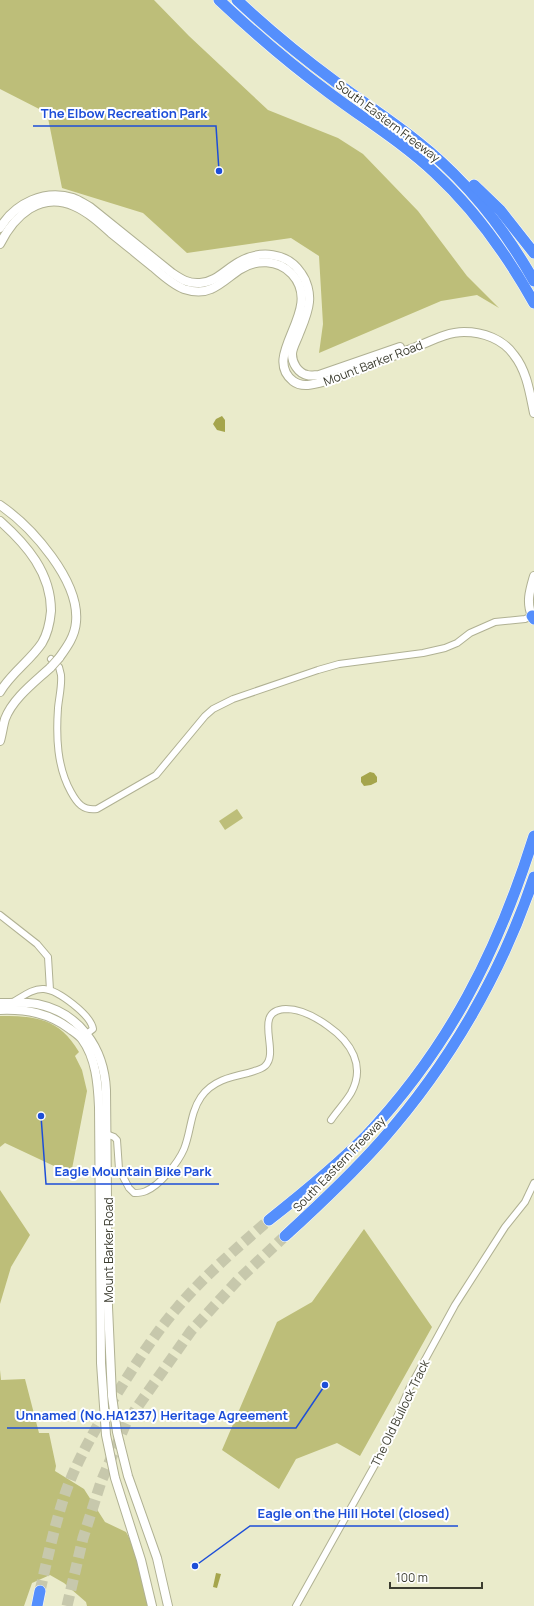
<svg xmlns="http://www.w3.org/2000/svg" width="534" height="1606" font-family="Manrope,sans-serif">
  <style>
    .green { fill: #bdbe79 }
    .water { fill: #a5a54c }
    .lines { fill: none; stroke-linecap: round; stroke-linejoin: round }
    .motorway-tunnel { stroke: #c7c8ac; stroke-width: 11; stroke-dasharray: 11 5.5; stroke-linecap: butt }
    .minor-casing { stroke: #b0b193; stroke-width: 8 }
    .secondary-casing { stroke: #b0b193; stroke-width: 10 }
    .motorway-casing { stroke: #fff; stroke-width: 12 }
    .minor { stroke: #fff; stroke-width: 6 }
    .secondary { stroke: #fff; stroke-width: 8 }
    .motorway { stroke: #558ffc; stroke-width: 11 }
    .secondary-bridge-casing { stroke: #b0b193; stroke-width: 10; stroke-linecap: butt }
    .secondary-bridge { stroke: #fff; stroke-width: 8 }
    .labels { text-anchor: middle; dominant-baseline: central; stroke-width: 4; stroke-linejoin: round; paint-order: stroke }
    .street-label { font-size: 12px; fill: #3c3d30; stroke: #fff }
    .leader { fill: none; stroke: #1d4ed8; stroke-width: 1.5 }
    .callout-dot { fill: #1d4ed8; stroke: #fff; stroke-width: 1.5 }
    .callout-label { font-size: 13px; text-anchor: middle; font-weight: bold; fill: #1d4ed8; stroke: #fff; stroke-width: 4; stroke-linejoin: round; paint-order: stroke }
  </style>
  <rect width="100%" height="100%" fill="#eaebcb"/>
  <!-- green -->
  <g class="green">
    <path d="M0 0H154L189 36 268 110 338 138 363 154 418 211 467 276 499 308 477 295 441 301 319 353 323 324 319 256 291 238 187 253 143 213 62 188 47 113 0 89Z"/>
    <path d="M237 809 243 818 225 830 219 821Z"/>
    <path d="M0 1016C36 1016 59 1018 79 1052L75 1056 82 1070 87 1091 71 1174 5 1143 0 1147Z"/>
    <path d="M0 1190 30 1235 11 1267 0 1304Z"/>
    <path d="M364 1229 432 1327 360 1456 337 1443 296 1459 279 1489 222 1450 277 1322 312 1302Z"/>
    <path d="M0 1370 1 1380 25 1379 39 1433H49L56 1466 55 1471 84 1489 105 1522 126 1532 141 1560 152 1606H87L86 1602 64 1583 50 1575 32 1583 24 1606H0Z"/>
  </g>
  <!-- water -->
  <g class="water">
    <path d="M222 416 225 420V432L217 430 213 424 216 419Z"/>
    <path d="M370 772 374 773 377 777V782L371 785 364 786 361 782V777Z"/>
    <path d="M216 1573 221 1574 217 1588 213 1587Z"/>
  </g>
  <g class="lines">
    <!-- motorway-tunnel -->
    <g class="motorway-tunnel">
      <path d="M40 1591C47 1560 54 1528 64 1497 75 1464 93 1433 111 1403 132 1370 152 1337 177 1308 204 1276 237 1248 269 1220"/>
      <path d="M67 1606 83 1538 101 1482 126 1423 191 1331 238 1280 285 1236"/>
    </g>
    <defs>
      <g id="minor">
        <path d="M51 659 59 667 61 675C62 686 59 697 58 708 56 737 57 767 71 792 77 803 83 811 97 809L156 775 205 716 213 709 233 699 318 670 339 664 423 653 445 648 457 643 470 633 495 622 525 619 532 616"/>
        <path d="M0 915 37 944 48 957 50 990"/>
        <path d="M13 1002C22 997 33 988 44 989 58 990 91 1015 93 1029L84 1036"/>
        <path d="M104 1133 114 1137 117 1140 119 1169 129 1188 134 1193C138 1193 142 1193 146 1191 160 1185 178 1163 184 1149 191 1132 190 1113 201 1097 212 1081 230 1077 248 1073 253 1071 261 1070 265 1066 281 1052 251 1010 286 1009 301 1009 317 1018 328 1026 351 1042 366 1066 351 1093 345 1103 337 1111 331 1120"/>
        <path d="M296 1606 381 1454 409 1389 455 1305 505 1227 525 1202 534 1183"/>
      </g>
      <g id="secondary">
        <path d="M0 228C15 203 45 189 73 198 79 200 84 204 90 207L172 273C181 279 188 284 200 283 216 282 226 269 239 262 260 250 287 252 301 273 307 281 310 293 309 302 308 313 303 324 299 334 297 340 292 348 292 354 292 363 298 373 307 375 311 376 315 375 319 375L400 347"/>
        <path d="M0 244C14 216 40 191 74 206 88 212 100 223 111 233 125 244 139 256 153 267 162 275 173 285 184 289 193 292 202 293 211 289 221 285 230 276 239 270 256 259 278 259 292 274 325 310 260 355 293 381 303 389 318 383 330 380 359 371 387 358 416 347 431 341 447 332 464 332 483 332 503 339 514 355 527 371 530 394 534 413"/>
        <path d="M0 505C32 527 80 581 76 622 75 636 67 647 59 658"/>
        <path d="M0 521C27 545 51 573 51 611 50 622 48 633 42 643 30 661 11 673 0 692"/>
        <path d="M534 576C530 590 526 602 532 616L534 615"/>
        <path d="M0 741C2 734 3 726 5 719 13 698 35 682 51 667"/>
        <path d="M0 1003C12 1003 25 1002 37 1004 80 1013 104 1048 106 1090L108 1307 112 1396 117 1432 128 1476 157 1558 168 1606"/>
        <path d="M0 1010C26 1009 49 1013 70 1029 74 1032 79 1035 82 1039 96 1058 98 1084 99 1107L101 1363 106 1435 115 1478 141 1560 152 1606"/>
      </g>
      <g id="motorway">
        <path d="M219 0C254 33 290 64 328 92 364 119 402 142 435 173 475 210 507 255 534 303"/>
        <path d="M237 0C269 30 302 57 337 83 364 103 392 121 418 142 466 180 504 228 534 281"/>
        <path d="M474 185 500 210 534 253"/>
        <path d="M532 616 534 619"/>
        <path d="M269 1220C302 1194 335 1167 365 1137 449 1048 498 951 534 836"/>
        <path d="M285 1236C319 1205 352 1174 382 1140 449 1064 502 973 534 877"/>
        <path d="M37 1606 40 1591"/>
      </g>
    </defs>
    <!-- minor casing -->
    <use href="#minor" class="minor-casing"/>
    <!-- secondary casing -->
    <use href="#secondary" class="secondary-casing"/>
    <!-- motorway casing -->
    <use href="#motorway" class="motorway-casing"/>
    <!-- minor -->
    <use href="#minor" class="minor"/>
    <!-- secondary -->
    <use href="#secondary" class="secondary"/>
    <!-- motorway -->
    <use href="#motorway" class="motorway"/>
    <defs>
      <path id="secondary-bridge" d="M51 667 59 658"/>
    </defs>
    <!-- secondary-bridge casing -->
    <use href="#secondary-bridge" class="secondary-bridge-casing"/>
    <!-- secondary-bridge -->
    <use href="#secondary-bridge" class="secondary-bridge"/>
  </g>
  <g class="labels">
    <!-- street labels -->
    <g class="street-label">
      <text transform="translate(388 121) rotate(37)">South Eastern Freeway</text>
      <text transform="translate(373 363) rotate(-21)">Mount Barker Road</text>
      <text transform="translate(339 1164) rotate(-46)">South Eastern Freeway</text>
      <text transform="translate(108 1250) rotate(-90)">Mount Barker Road</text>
      <text transform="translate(400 1413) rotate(-64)">The Old Bullock Track</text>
    </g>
  </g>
  <!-- callouts -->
  <path class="leader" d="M219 171L216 126H33M41 1116L46 1184H219M325 1385L296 1428H7M195 1566L250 1526H458"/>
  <g class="callout-dot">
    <circle cx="219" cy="171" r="4"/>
    <circle cx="41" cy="1116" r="4"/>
    <circle cx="325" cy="1385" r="4"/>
    <circle cx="195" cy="1566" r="4"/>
  </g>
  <g class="callout-label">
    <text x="124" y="118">The Elbow Recreation Park</text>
    <text x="133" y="1176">Eagle Mountain Bike Park</text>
    <text x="152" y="1420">Unnamed (No.HA1237) Heritage Agreement</text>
    <text x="354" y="1518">Eagle on the Hill Hotel (closed)</text>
  </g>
  <!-- scale -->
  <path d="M390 1582v6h92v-6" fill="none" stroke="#3c3d30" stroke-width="2"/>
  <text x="396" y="1582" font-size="12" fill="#3c3d30" stroke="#ffffff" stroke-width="3" paint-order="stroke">100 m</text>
</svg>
